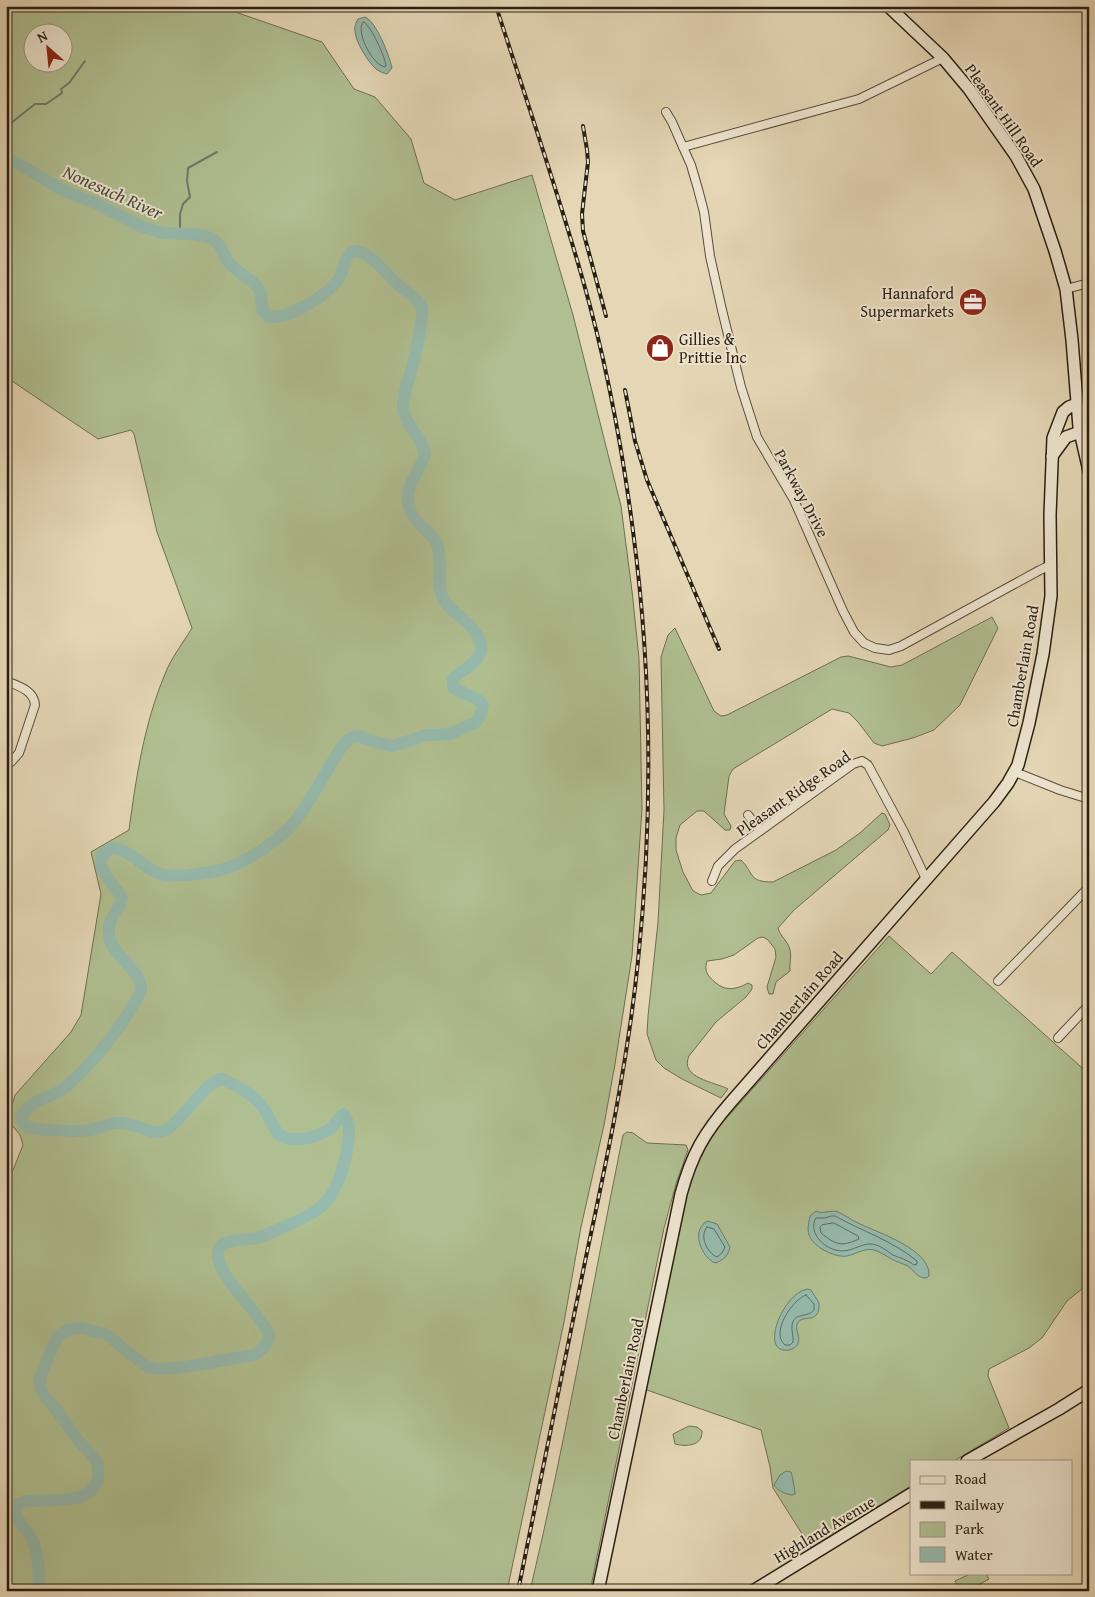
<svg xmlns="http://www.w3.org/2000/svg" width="1095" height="1597" font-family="'Gentium Book Plus',serif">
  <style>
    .green { fill: #b0bf91; stroke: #6d6f52; fill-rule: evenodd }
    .water { fill: #96baad; stroke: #6b7c6f }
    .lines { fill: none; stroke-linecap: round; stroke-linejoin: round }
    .shore { stroke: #606c60; stroke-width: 1 }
    .stream { stroke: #6b7c6f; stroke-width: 2 }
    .river { stroke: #96baad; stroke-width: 12 }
    .street-casing { stroke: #594d3c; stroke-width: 10 }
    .secondary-casing { stroke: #2a1f13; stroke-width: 14 }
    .street { stroke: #eee5d0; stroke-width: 8 }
    .secondary { stroke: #eee5d0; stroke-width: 11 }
    .rail-casing { stroke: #2a1f13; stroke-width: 4 }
    .rail { stroke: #eee5d0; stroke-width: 2; stroke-dasharray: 5.5; stroke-linecap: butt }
    .labels { text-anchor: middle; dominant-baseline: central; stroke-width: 4; stroke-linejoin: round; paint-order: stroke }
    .street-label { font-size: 16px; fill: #2a1f13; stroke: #eee5d0 }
    .poi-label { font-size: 16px; fill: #2a1f13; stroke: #eee5d0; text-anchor: end }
    .water-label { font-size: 18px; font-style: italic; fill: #4a4e41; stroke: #eee5d0 }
  </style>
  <rect width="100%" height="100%" fill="#e5d7b6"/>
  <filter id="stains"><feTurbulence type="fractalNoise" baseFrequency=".004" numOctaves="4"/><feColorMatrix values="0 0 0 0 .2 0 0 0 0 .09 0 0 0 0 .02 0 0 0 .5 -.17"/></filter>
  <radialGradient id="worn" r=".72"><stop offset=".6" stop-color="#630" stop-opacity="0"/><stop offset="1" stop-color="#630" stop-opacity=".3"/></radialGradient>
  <!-- green -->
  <g class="green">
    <path d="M6 6H218L322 42 354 89 375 97 411 139 424 183 455 200 532 175 573 315 621 506 632 591 639 658 642 809 632 956 615 1064 604 1125 581 1227 564 1322 507 1591H6V1182L9 1180 23 1145 20 1135 11 1124 10 1112 15 1095 71 1032 81 1015 101 894 91 852 129 830C136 778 144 724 165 674 171 658 183 643 192 628L157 532 134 434 131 430 98 439 6 377ZM32 32H62V62H32Z"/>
    <path d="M992 617 998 628 960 705 934 730 913 738 882 746 874 743 858 722 849 713 832 709 733 769 729 776 724 814 731 826 730 830H725L704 811H697L680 825 676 838V850L683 872 693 891 701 895 711 893 735 861 741 860C755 874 748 882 773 882L836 850 860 833 882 813 885 814 890 825 888 830 794 910 778 928C780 936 788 941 790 950 792 956 789 965 790 971L776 982 773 994H769L767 987 776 957 775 949 768 940 763 937 758 938 734 955 722 959 707 961C707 962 705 968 706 969 706 976 718 986 725 988 733 990 741 987 748 983L752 985V989L746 997 716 1022 689 1056C679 1078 715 1082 728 1089L721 1098 682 1079 664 1068 656 1060 647 1034 648 1016 658 922 664 810 661 657 668 635 675 628 714 711 721 716 727 715 841 657 848 656 891 667 902 665Z"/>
    <path d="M889 936 931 974 952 952 1089 1074V1283L1067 1301 1042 1338 1029 1348 989 1369 988 1376 1009 1428 954 1461H911V1486L811 1548 773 1488 770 1467 761 1430 644 1389 687 1188 696 1162 714 1132Z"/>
    <path d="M627 1132 633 1133 647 1143 686 1145 688 1150 676 1184 664 1228 590 1591H530C566 1440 592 1287 623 1135Z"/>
    <path d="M689 1426 697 1427 702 1431C703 1446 686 1447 675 1444L673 1434Z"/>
    <path d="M972 1573H986L989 1579 968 1591H960L955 1581Z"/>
  </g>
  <!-- water -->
  <g class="water">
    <path d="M1028 6H1066C1050 13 1044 15 1028 6Z"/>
    <path d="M365 17C376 21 390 57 392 68L387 74C383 73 380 72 376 69 368 62 355 41 355 31 354 26 356 23 358 19Z"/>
    <path d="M816 1211C824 1215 830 1209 838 1212 845 1215 851 1220 858 1223 878 1233 931 1249 929 1276L926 1278C917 1278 915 1271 908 1266 902 1263 896 1262 890 1258 886 1256 882 1253 877 1251 867 1246 857 1254 847 1256 835 1258 813 1247 809 1235 807 1228 809 1222 810 1216Z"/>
    <path d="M708 1221 717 1224 730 1247C728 1256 724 1260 715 1263 701 1257 690 1229 708 1221Z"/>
    <path d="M808 1289 811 1290 819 1303C820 1326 802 1313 797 1324 795 1331 801 1337 798 1343 797 1347 793 1349 789 1350 758 1355 783 1292 808 1289Z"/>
    <path d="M786 1471 791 1472C792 1474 795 1491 795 1494L792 1495C785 1494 778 1491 774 1485L780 1475Z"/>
  </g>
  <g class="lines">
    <!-- shore -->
    <g class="shore">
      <path d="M364 22C372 28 384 55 386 65L385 67C373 65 357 35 362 24Z"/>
      <path d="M832 1216H835C862 1231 893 1241 917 1261V1264L914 1265C908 1260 900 1258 893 1255 887 1251 880 1245 872 1244 862 1243 853 1251 842 1251 826 1251 807 1233 816 1218H824Z"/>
      <path d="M834 1223 858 1236 859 1239C841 1247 836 1245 821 1233L820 1227 822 1225Z"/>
      <path d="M707 1227 714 1229 725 1247 722 1253 717 1257C707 1253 699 1236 707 1227Z"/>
      <path d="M806 1295 814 1304V1310C808 1318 794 1312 792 1325 791 1331 794 1336 793 1342L790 1345H785C770 1333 792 1300 806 1295Z"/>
    </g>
    <!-- stream -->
    <g class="stream">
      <path d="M6 129 11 123 35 104H46L62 93 61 89 69 83 85 61"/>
      <path d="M180 235V214L183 204 190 197 187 181 188 168 217 152"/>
    </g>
    <!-- river -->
    <path class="river" d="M6 156 60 189 95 203 140 226 163 233 194 234 205 236 213 239 219 245 228 262 239 272 253 282 258 288 261 295 262 310 269 317C289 319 326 296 338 280 343 273 343 263 348 256 359 239 384 271 392 279 399 287 419 299 422 308 423 313 422 318 421 323 419 340 415 356 411 372 408 382 403 394 403 405 403 424 421 435 425 453 421 471 403 486 409 506 413 524 429 529 436 542 445 560 434 586 445 602 454 615 482 628 481 649 480 663 461 670 453 679V687C462 695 476 694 483 706L479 718 476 722 450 734 427 735 393 746 378 743 359 736 353 737 349 739 340 749C326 772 312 798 296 820 282 838 246 863 224 869 212 873 199 874 187 875 179 875 172 876 164 875 142 870 134 849 111 848 86 862 115 884 122 898 120 911 107 917 109 935 111 956 143 970 141 991 122 1027 97 1059 67 1086 52 1099 29 1098 21 1118 23 1122 24 1125 28 1127 35 1130 80 1132 89 1130 97 1129 106 1125 115 1123 134 1120 153 1138 166 1130 182 1121 205 1081 222 1079 236 1085 252 1093 262 1106 268 1115 273 1125 278 1134 292 1144 318 1138 331 1128 336 1124 338 1117 344 1114 357 1131 341 1182 329 1198 321 1209 311 1214 299 1220 286 1226 270 1234 257 1238 247 1240 230 1240 223 1244 219 1246 218 1250 218 1254 217 1276 259 1312 269 1334 269 1344 263 1349 254 1355L185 1367 159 1369 148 1367 130 1354 106 1334 81 1328 67 1330 57 1338 53 1346 40 1378V1387L46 1398 55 1408 77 1439 96 1460 98 1467V1480L94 1487 89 1492 80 1497 63 1500 25 1501 16 1505 14 1508C15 1521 26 1528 32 1539 40 1556 39 1573 38 1591"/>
    <defs>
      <g id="street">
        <path d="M943 58 859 99 683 147 691 165 698 189 704 212 710 256 722 310 741 387 757 437 794 500 843 611 854 632 864 643 875 648 889 650 901 646 1040 570 1051 565"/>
        <path d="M666 112 672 122 683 147"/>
        <path d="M1066 289 1089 283"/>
        <path d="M6 681C18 686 34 690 35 705L19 753 11 762 6 763"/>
        <path d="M1015 772 1060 790 1089 799"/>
        <path d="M748 815 760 831"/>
        <path d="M712 881 718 866 735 849 853 764 862 761 868 765 904 832 926 879"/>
        <path d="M998 981 1089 887"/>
        <path d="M1058 1038 1089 1005"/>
      </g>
      <g id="secondary">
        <path d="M888 6 943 58 969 89 1016 156 1034 189 1055 251 1066 289 1072 340 1079 427 1089 471"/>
        <path d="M1052 456 1066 437 1080 432"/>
        <path d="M967 1461 1059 1409 1089 1390"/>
        <path d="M598 1591 681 1194C692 1154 704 1133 731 1102L994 802 1008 783 1018 765 1029 723 1043 654 1051 596 1050 515 1053 438 1063 412 1069 407 1077 404"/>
        <path d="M753 1591 911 1494"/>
      </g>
    </defs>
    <!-- street casing -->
    <use href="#street" class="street-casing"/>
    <!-- secondary casing -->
    <use href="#secondary" class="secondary-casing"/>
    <!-- street -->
    <use href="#street" class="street"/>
    <!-- secondary -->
    <use href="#secondary" class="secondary"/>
    <defs>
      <g id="rail">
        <path d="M496 6C525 96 556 186 582 277 606 360 622 446 633 531 652 674 653 818 638 961 628 1060 607 1159 586 1257 563 1368 541 1479 518 1591"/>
        <path d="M583 126 587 150 588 162 582 214 583 231 606 316"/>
        <path d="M625 390 635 441 647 480 719 649"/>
      </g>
    </defs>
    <!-- rail casing -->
    <use href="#rail" class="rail-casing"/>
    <!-- rail -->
    <use href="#rail" class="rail"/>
  </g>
  <!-- icons -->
  <defs>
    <symbol id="office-disc" viewBox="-11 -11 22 22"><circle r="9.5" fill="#8f2418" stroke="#eee5d0"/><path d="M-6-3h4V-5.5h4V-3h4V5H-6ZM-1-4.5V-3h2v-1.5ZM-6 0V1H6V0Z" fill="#fff"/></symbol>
    <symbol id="shop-disc" viewBox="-11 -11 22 22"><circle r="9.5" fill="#8f2418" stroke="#eee5d0"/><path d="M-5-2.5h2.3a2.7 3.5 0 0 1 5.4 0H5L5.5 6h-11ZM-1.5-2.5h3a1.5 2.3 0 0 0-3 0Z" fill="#fff"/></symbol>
  </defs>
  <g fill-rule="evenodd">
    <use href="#office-disc" x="957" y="286" width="32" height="32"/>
    <use href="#shop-disc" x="644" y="332" width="32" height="32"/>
  </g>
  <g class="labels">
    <!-- street labels -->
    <g class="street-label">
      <text transform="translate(1004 115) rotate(55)">Pleasant Hill Road</text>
      <text transform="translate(802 493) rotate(62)">Parkway Drive</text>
      <text transform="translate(1022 666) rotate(-80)">Chamberlain Road</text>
      <text transform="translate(793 793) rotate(-35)">Pleasant Ridge Road</text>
      <text transform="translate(799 1000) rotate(-49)">Chamberlain Road</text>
      <text transform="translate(625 1379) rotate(-78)">Chamberlain Road</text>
      <text transform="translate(824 1529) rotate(-31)">Highland Avenue</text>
    </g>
    <!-- poi labels -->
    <g class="poi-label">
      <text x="954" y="293">Hannaford<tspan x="954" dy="18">Supermarkets</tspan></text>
      <text x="679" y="339" text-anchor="start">Gillies &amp;<tspan x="679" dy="18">Prittie Inc</tspan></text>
    </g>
    <!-- water labels -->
    <g class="water-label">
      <text transform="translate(113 192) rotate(24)">Nonesuch River</text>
    </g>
  </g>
  <!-- margin -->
  <rect width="1095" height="1597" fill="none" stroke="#e5d7b6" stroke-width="25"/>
  <rect x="8" y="8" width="1080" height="1582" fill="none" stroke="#2a1f13" stroke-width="2.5"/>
  <rect x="12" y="12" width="1070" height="1572" fill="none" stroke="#2a1f13"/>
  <!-- legend -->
  <rect x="910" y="1460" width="162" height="115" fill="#eee5d0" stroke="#a09684"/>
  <rect x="920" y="1476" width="25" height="8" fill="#eee5d0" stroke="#a09684"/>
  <text x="955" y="1484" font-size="15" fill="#2a1f13">Road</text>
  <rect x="920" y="1501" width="25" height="8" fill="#2a1f13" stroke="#a09684"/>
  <text x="955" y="1510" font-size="15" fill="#2a1f13">Railway</text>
  <rect x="920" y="1522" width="25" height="15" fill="#b0bf91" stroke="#a09684"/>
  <text x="955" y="1534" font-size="15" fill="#2a1f13">Park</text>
  <rect x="920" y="1547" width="25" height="15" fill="#96baad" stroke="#a09684"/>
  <text x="955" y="1560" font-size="15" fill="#2a1f13">Water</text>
  <!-- north arrow -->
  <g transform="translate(48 48) rotate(333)"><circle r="24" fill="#eee5d0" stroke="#a09684"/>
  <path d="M0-4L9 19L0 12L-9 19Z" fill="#8f2418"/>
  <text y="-8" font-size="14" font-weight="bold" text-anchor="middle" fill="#2a1f13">N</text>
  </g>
  <rect width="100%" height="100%" filter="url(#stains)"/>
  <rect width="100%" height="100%" fill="url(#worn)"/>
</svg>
